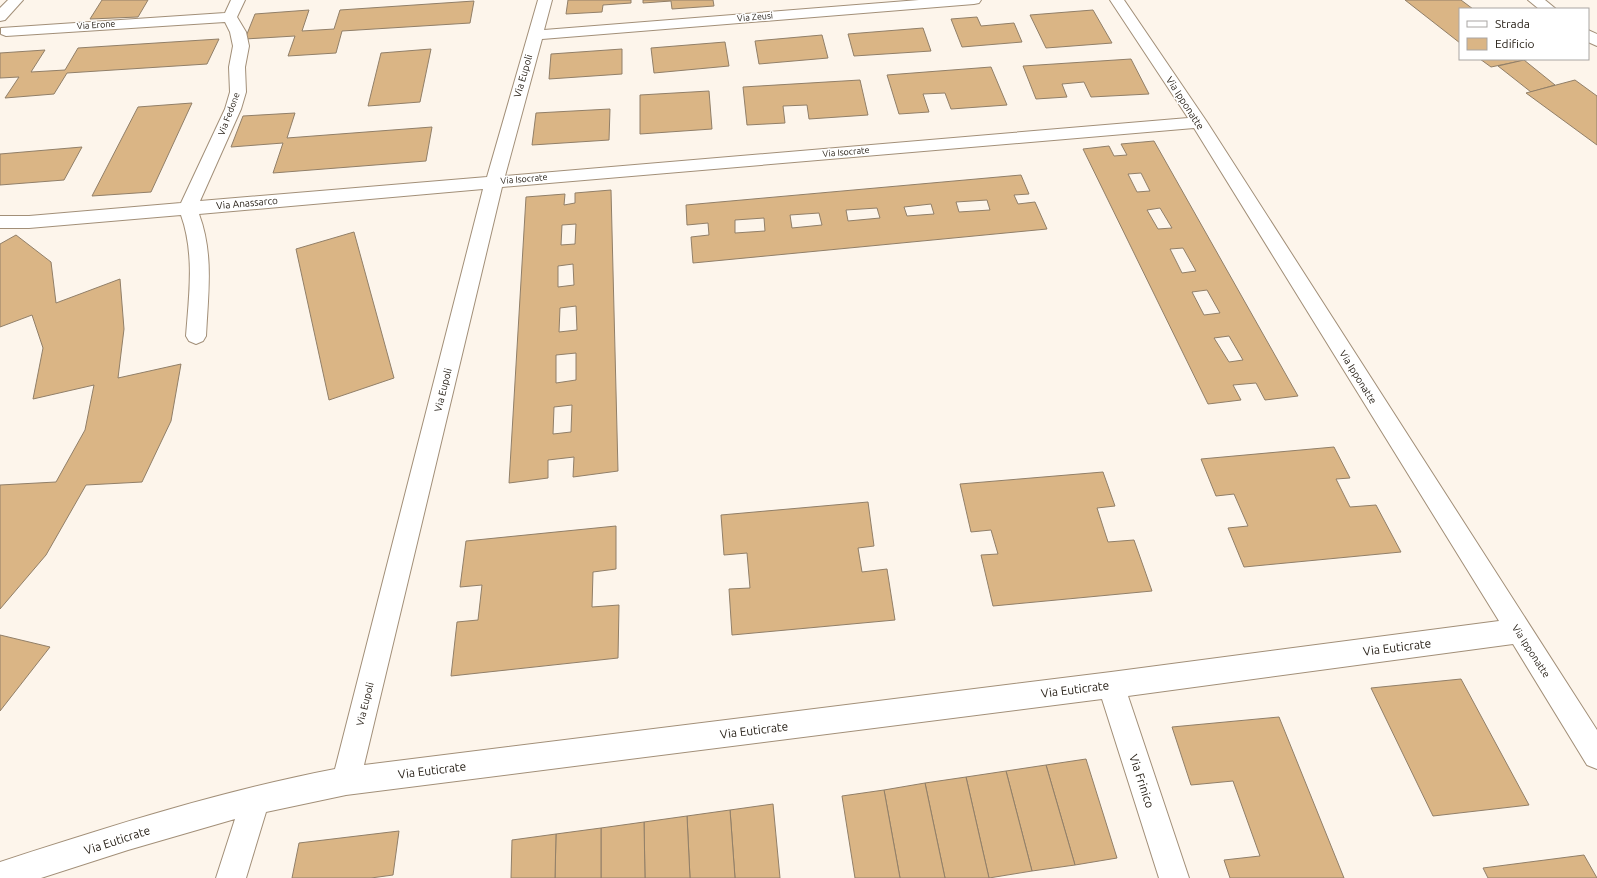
<svg xmlns="http://www.w3.org/2000/svg" width="1597" height="878" font-family="Ubuntu,sans-serif">
  <style>
    .building { fill: #dab585; stroke: #917f68; fill-rule: evenodd }
    .lines { fill: none; stroke-linecap: round; stroke-linejoin: round }
    .minor-casing { stroke: #a28f78; stroke-width: 2 }
    .minor { fill: #fff; fill-rule: evenodd }
    .labels { text-anchor: middle; dominant-baseline: central; stroke-width: 3; stroke-linejoin: round; paint-order: stroke }
    .far-street-label { font-size: 9px; fill: #282118; stroke: #fff }
    .street-label { font-size: 10px; fill: #282118; stroke: #fff }
    .near-street-label { font-size: 12px; fill: #282118; stroke: #fff }
  </style>
  <rect width="100%" height="100%" fill="#fdf5eb"/>
  <!-- building -->
  <g class="building">
    <path d="M102 0H148L138 17 90 19Z"/>
    <path d="M568 0H631V3L603 5 602 12 566 14Z"/>
    <path d="M643 0H713L714 6 672 9 671 1 643 3Z"/>
    <path d="M1405 0H1461L1473 9H1460V43Z"/>
    <path d="M474 1 470 23 342 31 336 53 288 56 295 36 245 39 255 14 309 10 302 31 334 29 340 10Z"/>
    <path d="M1093 10 1112 43 1046 48 1030 15Z"/>
    <path d="M977 17 981 26 1014 23 1022 42 962 47 951 19Z"/>
    <path d="M923 28 931 51 854 56 848 34Z"/>
    <path d="M822 35 828 58 759 64 755 41Z"/>
    <path d="M219 39 207 64 67 73 54 94 5 98 19 77 0 78V53L45 50 31 72 65 70 78 48Z"/>
    <path d="M725 42 729 66 654 73 651 48Z"/>
    <path d="M431 49 420 102 368 106 381 53Z"/>
    <path d="M622 49V74L549 79 551 54Z"/>
    <path d="M1131 59 1149 94 1091 97 1084 82 1062 84 1067 97 1036 99 1023 66Z"/>
    <path d="M1480 59H1530L1491 67Z"/>
    <path d="M1524 60 1555 85 1531 92 1498 66Z"/>
    <path d="M991 67 1007 105 951 109 945 93 923 94 929 112 899 114 887 75Z"/>
    <path d="M860 80 868 115 809 119 807 105 783 106 785 123 747 125 743 87Z"/>
    <path d="M1575 80 1597 96V145L1526 93Z"/>
    <path d="M709 91 712 129 640 134V95Z"/>
    <path d="M192 103 151 192 92 196 138 107Z"/>
    <path d="M610 109 609 140 532 145 536 113Z"/>
    <path d="M295 113 287 138 432 127 426 161 273 173 283 143 231 147 243 116Z"/>
    <path d="M1154 141 1298 396 1265 400 1256 383 1233 385 1241 400 1208 404 1083 149 1109 146 1114 156 1127 155 1121 144ZM1141 173 1150 191 1137 192 1128 174ZM1160 208 1172 228 1158 229 1147 210ZM1183 248 1196 271 1182 273 1170 249ZM1207 290 1220 313 1204 315 1192 292ZM1229 336 1243 360 1229 362 1214 338Z"/>
    <path d="M82 147 64 180 0 185V154Z"/>
    <path d="M1021 175 1029 194 1014 195 1018 204 1035 202 1047 229 693 263 691 237 709 235 708 223 687 225 686 205ZM987 200 990 210 959 212 956 202ZM931 204 934 214 907 216 904 207ZM877 208 880 218 848 221 846 210ZM819 213 822 225 792 228 790 215ZM764 218 765 231 735 233V220Z"/>
    <path d="M611 190 618 471 573 477 574 457 548 460V478L509 483 526 197 565 194 564 205 575 203V193ZM576 224 575 244 561 245 562 225ZM573 264 574 285 558 287V266ZM576 306 577 330 559 332 560 308ZM576 353V380L556 383V355ZM572 405 571 432 553 434 554 407Z"/>
    <path d="M354 232 394 378 329 400 296 249Z"/>
    <path d="M16 235 51 262 56 303 120 279 124 329 118 378 181 364 171 421 142 482 86 485 46 555 0 609V485L56 482 85 430 94 385 33 399 43 348 32 315 0 327V244Z"/>
    <path d="M1334 447 1350 478 1336 479 1350 507 1376 505 1401 552 1244 567 1228 528 1248 526 1234 494 1216 496 1201 459Z"/>
    <path d="M1103 472 1115 506 1097 508 1108 542 1134 540 1152 591 993 606 981 555 998 554 991 530 971 532 960 484Z"/>
    <path d="M868 502 874 546 858 548 862 572 887 569 895 620 732 635 729 589 750 588 747 553 724 555 721 515Z"/>
    <path d="M616 526V569L593 572 592 607 619 605 618 658 451 676 457 622 478 620 482 585 460 587 466 541Z"/>
    <path d="M0 635 50 647 0 711Z"/>
    <path d="M1461 679 1529 805 1433 816 1371 688Z"/>
    <path d="M1279 717 1344 878H1230L1224 860 1260 856 1233 781 1191 785 1172 727Z"/>
    <path d="M1086 759 1117 858 1075 865 1046 765Z"/>
    <path d="M1046 765 1075 865 1032 871 1006 771Z"/>
    <path d="M1006 771 1032 871 989 878 966 777Z"/>
    <path d="M966 777 989 878H945L925 783Z"/>
    <path d="M925 783 945 878H900L884 790Z"/>
    <path d="M884 790 900 878H855L842 796Z"/>
    <path d="M773 804 780 878H735L730 810Z"/>
    <path d="M730 810 735 878H690L687 816Z"/>
    <path d="M687 816 690 878H645L644 822Z"/>
    <path d="M644 822 645 878H601V828Z"/>
    <path d="M601 828V878H555L556 834Z"/>
    <path d="M399 831 393 875 371 878H292L299 843Z"/>
    <path d="M556 834 555 878H511L512 840Z"/>
    <path d="M1584 855 1597 878H1488L1483 868Z"/>
  </g>
  <g class="lines">
    <defs>
      <g id="minor">
        <path d="M8 0H23L5 20 0 21V8Z"/>
        <path d="M231 0H245L237 17 246 32 249 46 245 67 246 92 241 109 200 201 487 177 538 0H552L544 30 919 0H981L979 3 974 4 542 39 505 176 1188 118 1110 0H1124L1207 122 1597 730V769L1587 765 1513 644 1128 696 1189 878H1159L1102 699 346 795 266 812 246 878H216L235 819 128 850 41 878H0V862C111 826 221 791 335 769L483 189 199 214C214 254 208 294 206 336L203 341 196 344 189 341 186 336C189 296 195 254 181 215L29 228H0V216H29L181 203 225 109 230 92 229 67 233 46 230 32 225 22 6 36 1 34V28L225 13ZM1194 128 1499 621 1111 672 364 765 502 187Z"/>
        <path d="M1528 0H1545L1556 9H1539Z"/>
        <path d="M1588 30 1597 34V46L1588 42Z"/>
      </g>
    </defs>
    <!-- minor casing -->
    <use href="#minor" class="minor-casing"/>
    <!-- minor -->
    <use href="#minor" class="minor"/>
  </g>
  <g class="labels">
    <!-- far-street labels -->
    <g class="far-street-label">
      <text transform="translate(755 17) rotate(-5)">Via Zeusi</text>
      <text transform="translate(96 25) rotate(-4)">Via Erone</text>
      <text transform="translate(229 114) rotate(-69)">Via Fedone</text>
      <text transform="translate(846 152) rotate(-5)">Via Isocrate</text>
      <text transform="translate(524 179) rotate(-5)">Via Isocrate</text>
    </g>
    <!-- street labels -->
    <g class="street-label">
      <text transform="translate(523 76) rotate(-74)">Via Eupoli</text>
      <text transform="translate(1185 103) rotate(57)">Via Ipponatte</text>
      <text transform="translate(247 203) rotate(-5)">Via Anassarco</text>
      <text transform="translate(1358 377) rotate(58)">Via Ipponatte</text>
      <text transform="translate(443 390) rotate(-76)">Via Eupoli</text>
      <text transform="translate(1531 651) rotate(57)">Via Ipponatte</text>
      <text transform="translate(365 704) rotate(-76)">Via Eupoli</text>
    </g>
    <!-- near-street labels -->
    <g class="near-street-label">
      <text transform="translate(1397 647) rotate(-7)">Via Euticrate</text>
      <text transform="translate(1075 689) rotate(-7)">Via Euticrate</text>
      <text transform="translate(754 730) rotate(-7)">Via Euticrate</text>
      <text transform="translate(432 770) rotate(-7)">Via Euticrate</text>
      <text transform="translate(1142 781) rotate(72)">Via Frinico</text>
      <text transform="translate(117 840) rotate(-18)">Via Euticrate</text>
    </g>
  </g>
  <!-- legend -->
  <rect x="1459" y="8" width="130" height="52" fill="#ffffff" stroke="#a9a6a3"/>
  <rect x="1467" y="21" width="20" height="6" fill="#ffffff" stroke="#a9a6a3"/>
  <text x="1495" y="28" font-size="12" fill="#282118">Strada</text>
  <rect x="1467" y="38" width="20" height="12" fill="#dab585" stroke="#a9a6a3"/>
  <text x="1495" y="48" font-size="12" fill="#282118">Edificio</text>
</svg>
